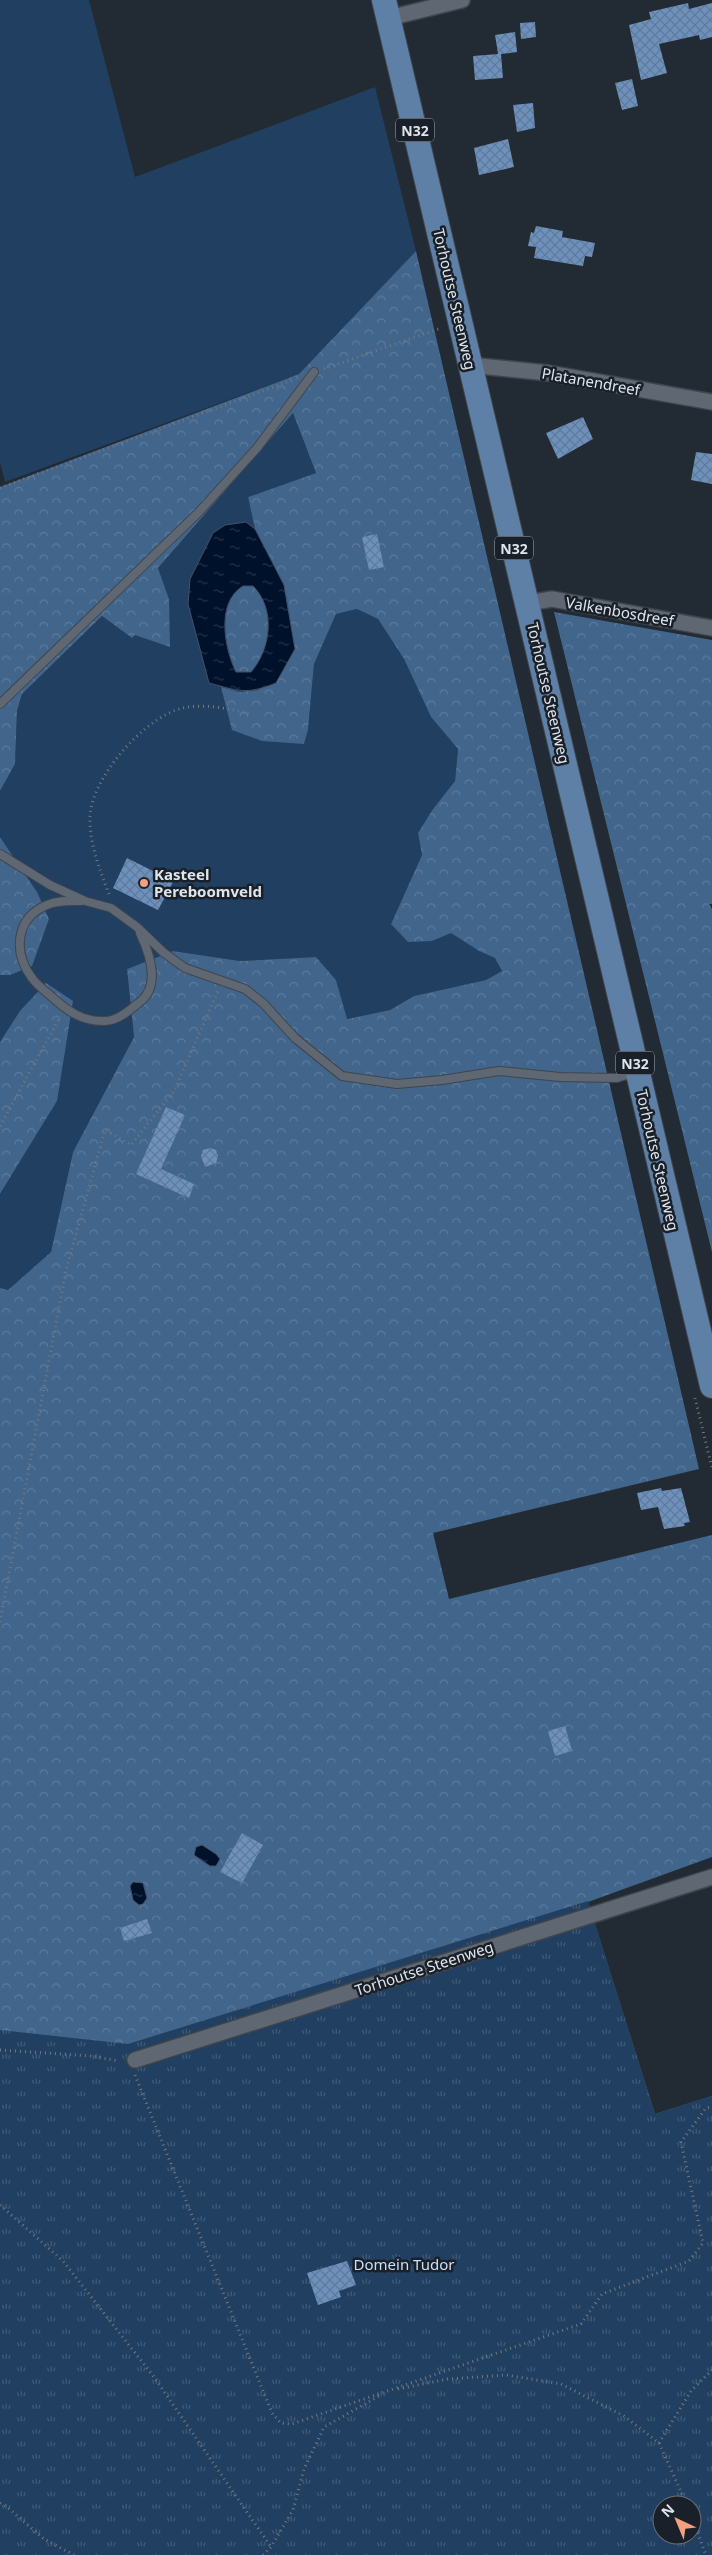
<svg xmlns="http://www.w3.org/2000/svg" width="712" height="2555" font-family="'Noto Sans',sans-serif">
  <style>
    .grass { fill: #213f60 }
    .forest { fill: url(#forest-crowns) }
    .park { fill: url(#park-tufts); fill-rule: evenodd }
    .water { fill: url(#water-ripples); stroke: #435165; fill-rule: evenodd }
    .building { fill: url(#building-cross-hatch) }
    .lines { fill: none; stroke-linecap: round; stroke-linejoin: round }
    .lane-casing { stroke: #3f454c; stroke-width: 10 }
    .street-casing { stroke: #3f454c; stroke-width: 18 }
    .primary-casing { stroke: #3f454c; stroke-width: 26 }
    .path { stroke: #737981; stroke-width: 3; stroke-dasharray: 1 4; stroke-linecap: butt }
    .lane { stroke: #5f6772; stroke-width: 8 }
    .street { stroke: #5f6772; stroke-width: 15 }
    .primary { stroke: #5e80a7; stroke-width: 24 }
    .poi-dot { fill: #f2a07f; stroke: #192029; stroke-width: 2 }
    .labels { text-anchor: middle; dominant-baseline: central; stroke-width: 5; stroke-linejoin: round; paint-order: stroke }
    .shield { fill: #192029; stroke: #a4aab1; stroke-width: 1 }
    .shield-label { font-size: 14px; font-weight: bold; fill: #e0e5eb }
    .street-label { font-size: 15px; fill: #e0e5eb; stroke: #192029 }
    .poi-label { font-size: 15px; font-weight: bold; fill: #e0e5eb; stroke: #192029; text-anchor: start }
    .park-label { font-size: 15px; fill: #cadff9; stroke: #192029 }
  </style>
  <defs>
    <pattern id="forest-crowns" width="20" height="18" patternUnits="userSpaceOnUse" patternTransform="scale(1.25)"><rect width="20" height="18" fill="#42658c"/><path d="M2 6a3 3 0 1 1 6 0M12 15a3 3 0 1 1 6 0" fill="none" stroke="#5d7b9c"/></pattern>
    <pattern id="park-tufts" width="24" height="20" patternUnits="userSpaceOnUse" patternTransform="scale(1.25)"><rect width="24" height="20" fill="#213f60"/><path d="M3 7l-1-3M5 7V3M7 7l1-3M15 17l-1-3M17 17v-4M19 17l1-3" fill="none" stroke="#415b77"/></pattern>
    <pattern id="water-ripples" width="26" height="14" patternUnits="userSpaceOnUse" patternTransform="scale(1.25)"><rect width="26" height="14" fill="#00112b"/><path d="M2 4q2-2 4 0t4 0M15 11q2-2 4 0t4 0" fill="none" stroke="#25344a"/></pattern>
    <pattern id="building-cross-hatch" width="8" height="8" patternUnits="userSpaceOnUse" patternTransform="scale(1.25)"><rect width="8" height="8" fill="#6d91bc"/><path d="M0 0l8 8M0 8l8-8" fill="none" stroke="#607a99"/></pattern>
  </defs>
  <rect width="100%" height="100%" fill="#222a33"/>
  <!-- grass -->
  <g class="grass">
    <path d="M0 0H89L135 177 375 87 416 251 299 374 5 482 0 462Z"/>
    <path d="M293 413 316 473 248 497 304 744 308 730 314 664 336 614 357 609 378 619 404 659 431 717 458 749 455 781 433 809 418 833 422 855 391 924 432 941 450 932 479 951 495 958 502 971 486 980 414 996 390 1010 346 1019 336 980 316 957 240 961 173 951 127 969 134 1037 73 1152 51 1252 8 1290 0 1288V1194L57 1101 0 1042V975H10L37 892 0 837V791L15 764 17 711 22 694 102 616 132 638 169 599 158 568Z"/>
  </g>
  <!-- forest -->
  <g class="forest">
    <path d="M416 251 699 1469 433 1533 449 1599 712 1535V1857L588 1902 655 2114 712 2096V2555L692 2535V2505L644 2453 0 2555V1288L8 1290 51 1252 73 1152 134 1037 127 969 173 951 240 961 316 957 336 980 347 1019 390 1010 414 996 486 980 502 971 495 958 479 951 451 933 432 941 408 942 391 924 422 855 418 833 433 809 455 781 458 749 431 717 404 659 378 619 357 609 336 614 314 664 308 730 304 744 262 741 232 730 221 687 240 692 259 690 284 585 255 529 248 497 316 473 293 413 158 568 169 599 170 647 135 635 132 638 102 616 22 694 17 711 15 764 0 791V487L299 374Z"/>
    <path d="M243 586H253C276 609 271 649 251 672H236C225 648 216 602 243 586Z"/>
    <path d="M554 612 712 640V904H709L712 909V1252Z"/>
    <path d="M0 837 37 892 49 919 32 966 10 975H0Z"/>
    <path d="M46 983 73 1001 57 1101 0 1194V1042L20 1011Z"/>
  </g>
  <!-- park -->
  <path class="park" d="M588 1901 655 2114 712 2096V2555H0V2030L128 2044ZM662 2505H692V2535H662Z"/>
  <!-- water -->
  <g class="water">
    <path d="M246 522 255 529 284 585 295 649 276 683C246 695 239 691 209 683L188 604 190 579 213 533 225 525ZM243 586H253C276 609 271 649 251 672H236C224 648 216 602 243 586Z"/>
    <path d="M202 1845 216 1854 220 1859 216 1866H210L194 1855 196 1847Z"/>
    <path d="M133 1882 143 1883 147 1898 143 1904 139 1905 133 1900 130 1886Z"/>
  </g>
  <!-- building -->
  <g class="building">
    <path d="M688 3 689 9 712 3V37L700 40 699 35 659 44 667 73 641 80 629 25 651 19 649 12Z"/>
    <path d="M535 22 536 37 521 39 520 23Z"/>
    <path d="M515 32 517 52 501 54 503 78 475 80 473 56 498 54 495 35Z"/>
    <path d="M632 79 638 106 622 110 615 83Z"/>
    <path d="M533 103 535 128 517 132 513 105Z"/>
    <path d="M508 139 514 167 479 175 474 148Z"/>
    <path d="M536 226 563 231 562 237 595 243 592 257 585 256 583 266 534 258 536 247 528 246 531 232 534 233Z"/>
    <path d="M583 417 593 439 558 459 546 433Z"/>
    <path d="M696 452 712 454V484L691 480Z"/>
    <path d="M377 534 384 567 369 570 362 537Z"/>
    <path d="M127 858 157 873 158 870 175 878 158 910 113 888Z"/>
    <path d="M166 1107 185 1115 161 1169 194 1184 189 1198 136 1174Z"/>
    <path d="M210 1148 216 1150 218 1156 216 1163 205 1167 201 1156 203 1150Z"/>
    <path d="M661 1488 662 1491 681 1488 690 1522 684 1523 685 1526 664 1529 658 1507 641 1510 637 1493Z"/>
    <path d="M565 1726 572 1751 555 1756 548 1731Z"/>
    <path d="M242 1833 263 1845 242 1883 220 1872Z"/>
    <path d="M147 1919 152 1933 124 1941 120 1928Z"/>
    <path d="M347 2261 356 2285 339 2291 341 2297 318 2305 307 2273Z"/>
  </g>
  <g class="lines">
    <defs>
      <g id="lane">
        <path d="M0 704 199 512 257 448 314 372"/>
        <path d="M0 854 50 885 85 901 111 908 137 927 163 952 185 968 245 989 263 1003 295 1038 342 1076 397 1084 442 1080 499 1071 560 1077 617 1078 636 1072"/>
        <path d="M81 901C70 901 58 900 47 905 15 918 13 953 32 978 37 985 45 991 51 996 67 1011 83 1022 105 1021 118 1021 131 1009 141 1001 161 984 149 952 140 933"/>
      </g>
      <g id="street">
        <path d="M389 18 462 0"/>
        <path d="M470 365 548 373 712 402"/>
        <path d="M528 603 552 599 712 628"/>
        <path d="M135 2060 712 1877"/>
      </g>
      <path id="primary" d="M384 0 712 1386"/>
    </defs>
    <!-- lane casing -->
    <use href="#lane" class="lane-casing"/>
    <!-- street casing -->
    <use href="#street" class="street-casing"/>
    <!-- primary casing -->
    <use href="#primary" class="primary-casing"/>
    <!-- path -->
    <g class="path">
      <path d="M324 369 441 328"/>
      <path d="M0 488 292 380"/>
      <path d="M109 894C100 871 90 845 90 820 88 781 145 716 183 708 205 703 230 709 251 714"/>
      <path d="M0 1126 59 1019"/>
      <path d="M695 1398 712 1468"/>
      <path d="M0 1622 66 1270 105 1130 131 1145 174 1091 218 991"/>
      <path d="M0 2050 91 2056 119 2061"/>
      <path d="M135 2075 272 2413 281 2423 292 2424 581 2324 602 2294 689 2261 703 2243 681 2142 706 2108 712 2107"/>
      <path d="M0 2205 63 2261 154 2377 271 2547"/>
      <path d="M398 2389 448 2379 506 2375 561 2384 624 2416 659 2443 687 2505"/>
      <path d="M659 2443 691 2391 712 2370"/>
      <path d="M0 2503 7 2507 44 2539 74 2555"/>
      <path d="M692 2519 706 2555"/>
      <path d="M263 2555 271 2547 293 2510 304 2469 324 2427 379 2396"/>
    </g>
    <!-- lane -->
    <use href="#lane" class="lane"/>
    <!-- street -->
    <use href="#street" class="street"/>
    <!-- primary -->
    <use href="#primary" class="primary"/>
  </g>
  <!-- markers -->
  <circle class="poi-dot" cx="144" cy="883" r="5"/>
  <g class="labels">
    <!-- shield labels -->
    <g class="shield">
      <rect x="396" y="118.5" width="38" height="23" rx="4"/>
      <rect x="495" y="536.5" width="38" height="23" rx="4"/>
      <rect x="616" y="1051.5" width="38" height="23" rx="4"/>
    </g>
    <g class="shield-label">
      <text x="415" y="130">N32</text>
      <text x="514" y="548">N32</text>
      <text x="635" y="1063">N32</text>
    </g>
    <!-- street labels -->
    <g class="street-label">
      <text transform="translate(455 299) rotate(77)">Torhoutse Steenweg</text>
      <text transform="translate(591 381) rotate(10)">Platanendreef</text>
      <text transform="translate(620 611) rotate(10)">Valkenbosdreef</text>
      <text transform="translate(549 693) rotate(77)">Torhoutse Steenweg</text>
      <text transform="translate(658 1160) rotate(77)">Torhoutse Steenweg</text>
      <text transform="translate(424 1968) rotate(-18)">Torhoutse Steenweg</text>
    </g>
    <!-- poi labels -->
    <g class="poi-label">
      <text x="154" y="874">Kasteel<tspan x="154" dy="17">Pereboomveld</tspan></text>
    </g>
    <!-- park labels -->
    <g class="park-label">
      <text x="404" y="2264">Domein Tudor</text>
    </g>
  </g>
  <!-- north arrow -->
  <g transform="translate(677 2520) rotate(316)"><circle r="24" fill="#192029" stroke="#696f77"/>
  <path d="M0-4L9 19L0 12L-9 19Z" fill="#f2a07f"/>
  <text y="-8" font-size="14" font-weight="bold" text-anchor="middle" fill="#e0e5eb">N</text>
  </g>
</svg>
